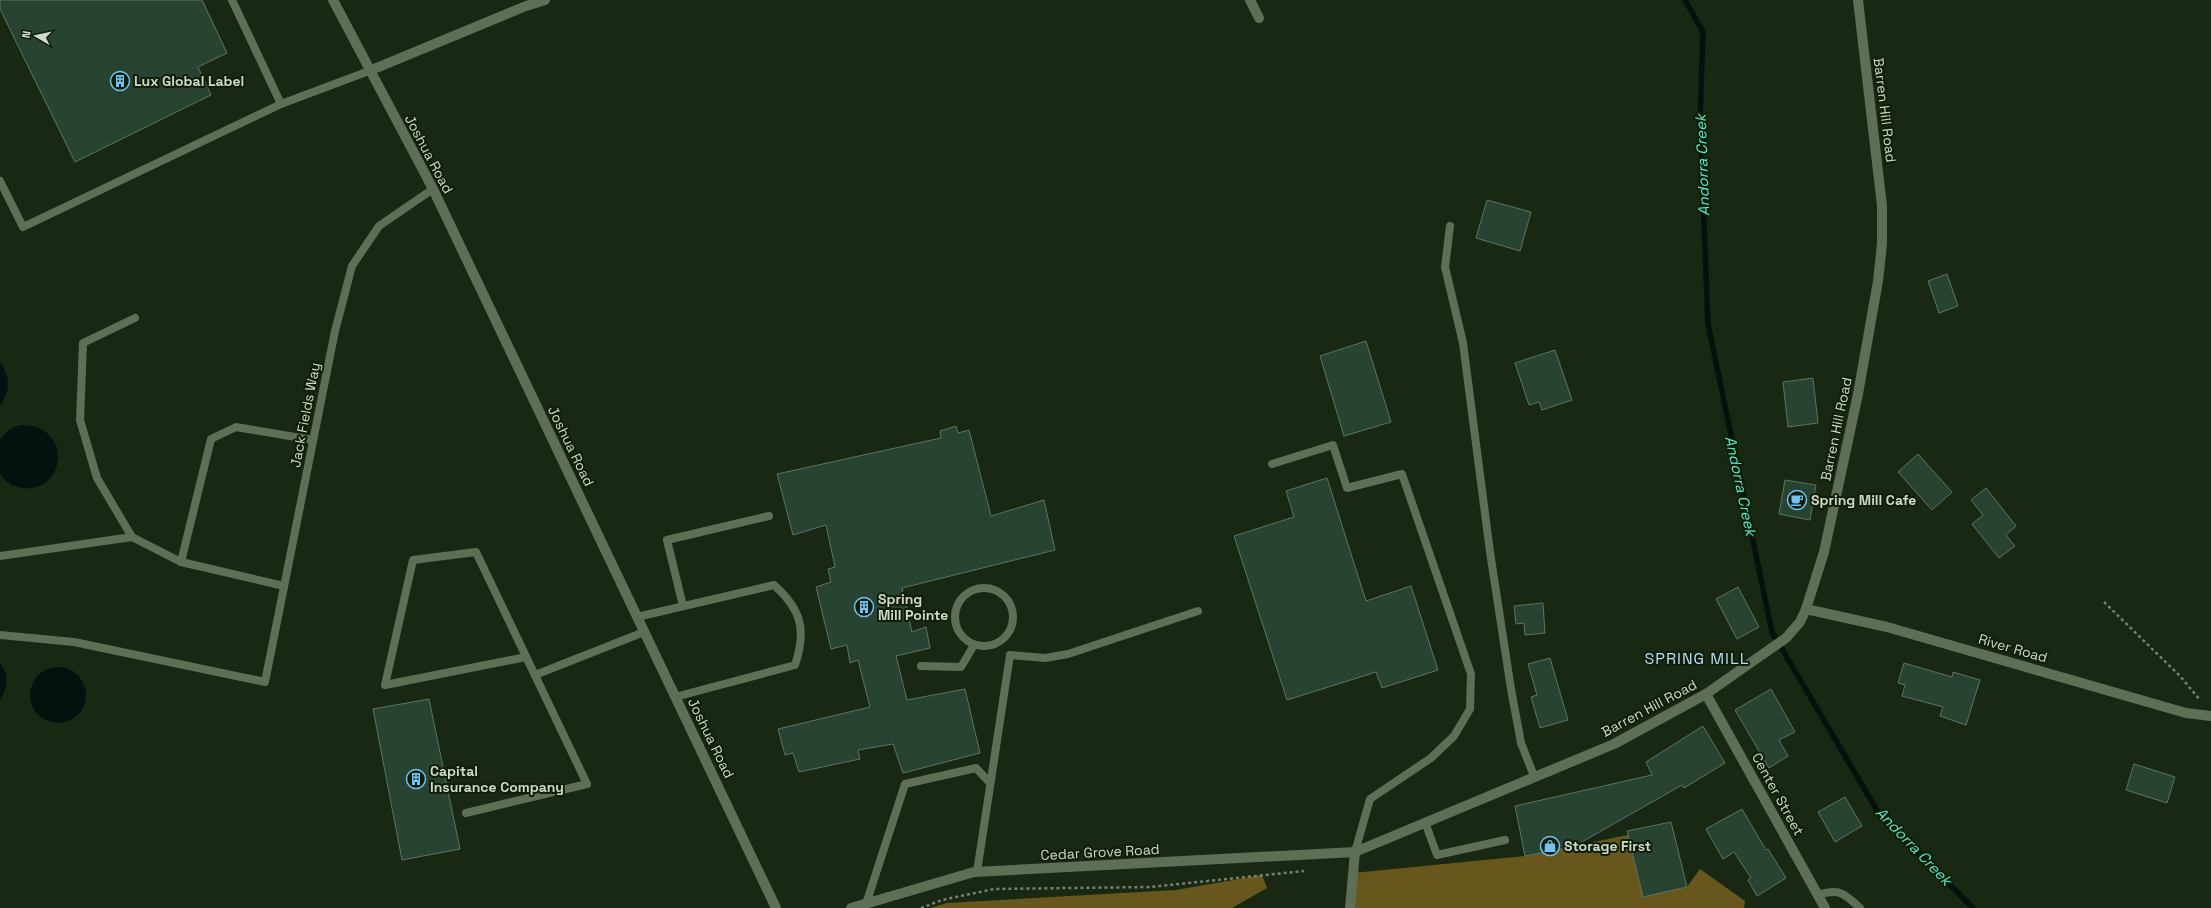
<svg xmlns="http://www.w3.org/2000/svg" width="2211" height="908" font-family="'Space Grotesk',sans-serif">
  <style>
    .forest { fill: #67571c }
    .water { fill: #05110e }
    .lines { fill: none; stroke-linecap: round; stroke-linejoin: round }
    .stream { stroke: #05110e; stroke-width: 5.5 }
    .building { fill: #294333; stroke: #5a7664 }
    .path { stroke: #758270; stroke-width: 2.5; stroke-dasharray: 3 3; stroke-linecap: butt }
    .lane { stroke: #5e6f56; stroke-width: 8 }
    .street { stroke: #5e6f56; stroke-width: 10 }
    .secondary { stroke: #5e6f56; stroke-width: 10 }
    .labels { text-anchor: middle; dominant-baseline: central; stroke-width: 4; stroke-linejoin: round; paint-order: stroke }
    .poi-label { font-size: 14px; font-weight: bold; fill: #cfd9cb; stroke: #101e08; text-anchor: start }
    .street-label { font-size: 14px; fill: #cfd9cb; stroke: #101e08 }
    .water-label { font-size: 15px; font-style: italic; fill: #5ae8cb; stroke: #101e08 }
    .quarter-label { font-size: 16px; letter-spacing: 1px; fill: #b3ddfb; stroke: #101e08 }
  </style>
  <rect width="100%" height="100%" fill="#192812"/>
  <!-- forest -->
  <g class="forest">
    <path d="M1628 835 1643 897 1687 887 1700 869 1745 901 1744 908H1349L1353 873 1525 856Z"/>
    <path d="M1262 875 1267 888 1232 908H930L947 903 1176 890Z"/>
  </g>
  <!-- water -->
  <g class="water">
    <path d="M0 362C10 375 11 392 0 405Z"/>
    <path d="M20 425C72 423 68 492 23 488 14 487 5 482 0 474V439L10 429Z"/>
    <path d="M0 663C9 674 8 688 0 699Z"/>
    <circle cx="58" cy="695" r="28"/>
  </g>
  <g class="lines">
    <!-- stream -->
    <path class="stream" d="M1685 0 1703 32 1700 119 1708 324 1772 632 1878 812 1973 908"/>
  </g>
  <!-- building -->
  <g class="building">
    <path d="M0 0H202L227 53 198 67 211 95 75 162 0 9Z"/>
    <path d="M1487 200 1531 212 1520 251 1476 238Z"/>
    <path d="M1947 274 1958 306 1939 313 1928 281Z"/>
    <path d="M1366 341 1391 422 1344 436 1320 356Z"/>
    <path d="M1555 350 1572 400 1542 410 1539 402 1529 405 1515 363Z"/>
    <path d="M1813 378 1818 423 1788 427 1783 382Z"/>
    <path d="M956 426 958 433 969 430 991 516 1044 500 1055 550 902 588 912 632 926 627 930 648 896 656 907 700 965 689 980 753 903 773 893 744 858 750 860 759 799 772 793 753 785 755 778 729 870 707 858 660 850 663 847 645 831 649 816 587 831 582 828 569 835 567 826 525 793 535 777 474 941 438 940 431Z"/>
    <path d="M1918 454 1952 492 1932 510 1898 472Z"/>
    <path d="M1327 478 1366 601 1411 586 1438 670 1382 688 1376 672 1287 700 1234 536 1294 517 1286 491Z"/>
    <path d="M1785 480 1816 485 1810 520 1779 514Z"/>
    <path d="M1986 488 2016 526 2006 535 2015 546 1999 558 1972 524 1983 515 1971 500Z"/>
    <path d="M1738 587 1759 627 1737 639 1716 599Z"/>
    <path d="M1543 603 1545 633 1525 635 1524 623 1516 624 1514 606Z"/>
    <path d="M1550 658 1568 720 1540 728 1531 697 1537 695 1528 664Z"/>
    <path d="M1904 663 1952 677 1953 672 1980 680 1966 725 1940 716 1943 707 1902 696 1905 685 1898 683Z"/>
    <path d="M1771 689 1795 732 1779 740 1788 756 1769 768 1735 710Z"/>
    <path d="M429 699 460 849 402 860 373 709Z"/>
    <path d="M1703 726 1725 763 1684 788 1682 785 1580 843 1581 845 1525 856 1515 806 1652 775 1646 762Z"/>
    <path d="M2134 764 2175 777 2167 803 2126 790Z"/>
    <path d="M1845 797 1862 826 1835 842 1818 812Z"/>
    <path d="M1742 809 1766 850 1768 849 1786 878 1757 896 1748 880 1751 878 1734 852 1723 859 1706 829Z"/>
    <path d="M1671 822 1687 887 1643 897 1627 831Z"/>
  </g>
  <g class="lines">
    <!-- path -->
    <g class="path">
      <path d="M2104 602 2180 676 2200 700"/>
      <path d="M921 908 942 900 994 889 1150 887 1304 871"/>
    </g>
    <!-- lane -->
    <g class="lane">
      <path d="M232 0 281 104"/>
      <path d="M0 181 23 227 281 104 369 71"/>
      <path d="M1450 226 1445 267 1463 343 1490 552 1511 689 1521 743 1534 776"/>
      <path d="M135 318 83 343 80 420 97 478 132 537 181 562 284 586"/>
      <path d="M1272 464 1333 445 1347 488 1402 474 1471 674 1470 709 1454 736 1431 758 1370 799 1355 852"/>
      <path d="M0 556 132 537"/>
      <path d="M181 562 211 439 236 427 313 440"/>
      <circle cx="984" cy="617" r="29"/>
      <path d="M683 606 667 540 769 516"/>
      <path d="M637 617 774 585C801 609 807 630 795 665L675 697"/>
      <path d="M0 635 74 642 265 682 335 331 352 266 379 226 433 189"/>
      <path d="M921 666 961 667 974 645"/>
      <path d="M535 675 644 632"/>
      <path d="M466 813 587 784 476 552 413 560 385 685 526 657"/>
      <path d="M1425 822 1437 855 1505 840"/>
      <path d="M977 872 1010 655 1045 658 1068 654 1198 611"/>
      <path d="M1818 895C1839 888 1844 893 1860 908"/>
      <path d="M866 904 905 784 976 768 990 783"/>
    </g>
    <!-- street -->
    <g class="street">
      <path d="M1250 0 1259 18"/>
      <path d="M369 71 526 6 545 0"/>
      <path d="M1806 609 1887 627 2186 713 2211 716"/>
      <path d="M1706 694 1825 908"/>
    </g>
    <!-- secondary -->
    <g class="secondary">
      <path d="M333 0 433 189 776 908"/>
      <path d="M851 908 974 872 1355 852 1614 744 1706 694 1786 638 1800 622 1806 609 1824 552 1858 394 1878 281 1882 244V206L1858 0"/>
      <path d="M1350 908 1355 852"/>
    </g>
  </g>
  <!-- icons -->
  <defs>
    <symbol id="building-ring" viewBox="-11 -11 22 22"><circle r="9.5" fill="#101e08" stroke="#72c1f5" stroke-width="1.5"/><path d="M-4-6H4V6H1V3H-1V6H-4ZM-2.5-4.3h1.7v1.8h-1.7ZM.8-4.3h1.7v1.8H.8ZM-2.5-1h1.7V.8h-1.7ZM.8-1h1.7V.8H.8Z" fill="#72c1f5"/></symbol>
    <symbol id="cafe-ring" viewBox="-11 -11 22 22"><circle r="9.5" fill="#101e08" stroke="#72c1f5" stroke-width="1.5"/><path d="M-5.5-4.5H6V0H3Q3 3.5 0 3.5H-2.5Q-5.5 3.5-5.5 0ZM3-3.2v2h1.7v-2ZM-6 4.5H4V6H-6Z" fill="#72c1f5"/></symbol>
    <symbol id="shop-ring" viewBox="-11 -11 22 22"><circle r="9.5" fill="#101e08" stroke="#72c1f5" stroke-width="1.5"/><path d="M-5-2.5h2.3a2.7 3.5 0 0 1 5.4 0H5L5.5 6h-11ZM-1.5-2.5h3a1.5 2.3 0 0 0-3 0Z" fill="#72c1f5"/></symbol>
  </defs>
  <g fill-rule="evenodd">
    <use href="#building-ring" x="109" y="70" width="22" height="22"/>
    <use href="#cafe-ring" x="1786" y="489" width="22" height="22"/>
    <use href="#building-ring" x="853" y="596" width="22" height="22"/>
    <use href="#building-ring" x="405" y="768" width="22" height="22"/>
    <use href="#shop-ring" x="1539" y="835" width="22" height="22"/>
  </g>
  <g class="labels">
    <!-- poi labels -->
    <g class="poi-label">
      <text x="134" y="81">Lux Global Label</text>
      <text x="1811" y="500">Spring Mill Cafe</text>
      <text x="878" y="599">Spring<tspan x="878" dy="16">Mill Pointe</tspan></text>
      <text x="430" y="771">Capital<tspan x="430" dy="16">Insurance Company</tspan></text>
      <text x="1564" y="846">Storage First</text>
    </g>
    <!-- street labels -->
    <g class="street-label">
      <text transform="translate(1885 110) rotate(83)">Barren Hill Road</text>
      <text transform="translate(429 154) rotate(62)">Joshua Road</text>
      <text transform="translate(305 415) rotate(-79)">Jack Fields Way</text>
      <text transform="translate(1836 429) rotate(-78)">Barren Hill Road</text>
      <text transform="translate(571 446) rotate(64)">Joshua Road</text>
      <text transform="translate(2013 648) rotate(16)">River Road</text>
      <text transform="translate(1649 708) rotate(-28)">Barren Hill Road</text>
      <text transform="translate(711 738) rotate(64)">Joshua Road</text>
      <text transform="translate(1778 794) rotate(61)">Center Street</text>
      <text transform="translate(1100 852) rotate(-3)">Cedar Grove Road</text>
    </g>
    <!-- water labels -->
    <g class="water-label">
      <text transform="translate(1702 165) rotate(-92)">Andorra Creek</text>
      <text transform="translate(1741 486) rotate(78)">Andorra Creek</text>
      <text transform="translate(1914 846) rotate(46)">Andorra Creek</text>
    </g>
    <!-- quarter labels -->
    <g class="quarter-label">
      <text x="1697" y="658">SPRING MILL</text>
    </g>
  </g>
  <!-- north arrow -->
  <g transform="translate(36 36) rotate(279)" stroke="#101e08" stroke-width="3" paint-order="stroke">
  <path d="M0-3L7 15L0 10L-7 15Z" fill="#cfd9cb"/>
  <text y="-6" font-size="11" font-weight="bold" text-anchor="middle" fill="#cfd9cb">N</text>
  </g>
</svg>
